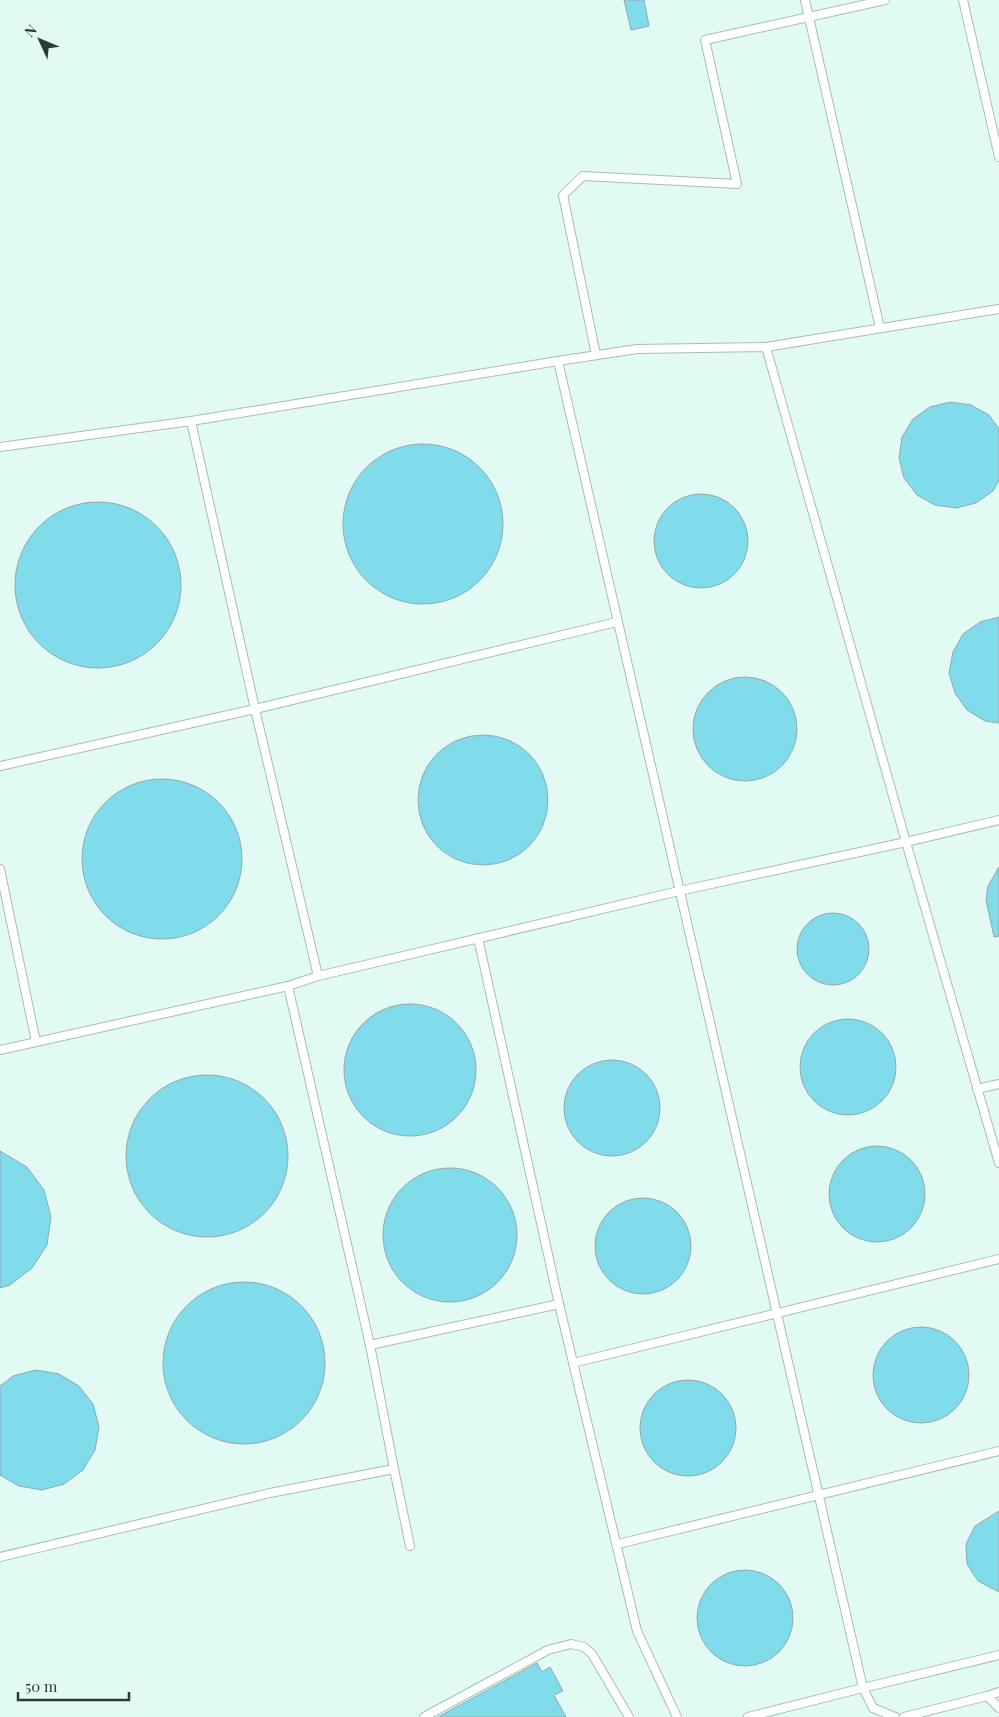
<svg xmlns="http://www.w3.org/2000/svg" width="999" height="1717" font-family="'Playfair Display',serif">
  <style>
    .building { fill: #80dbea; stroke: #92aaae }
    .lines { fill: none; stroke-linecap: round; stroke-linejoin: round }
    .lane-casing { stroke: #a6beb8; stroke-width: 10 }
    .lane { stroke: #fff; stroke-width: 8 }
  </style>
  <rect width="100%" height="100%" fill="#e1faf4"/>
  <!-- building -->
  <g class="building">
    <path d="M624 0H644L649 26 631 30Z"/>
    <path d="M950 402 971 405 989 415 999 429V480L993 491 976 503 956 508 935 505 917 495 904 478 899 458 902 437 913 419 930 407Z"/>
    <circle cx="423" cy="524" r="80"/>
    <circle cx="701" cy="541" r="47"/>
    <circle cx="98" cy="585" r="83"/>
    <path d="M999 617V723L985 721 967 710 955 693 949 673 953 652 963 634 980 622Z"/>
    <circle cx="745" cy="729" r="52"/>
    <circle cx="483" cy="800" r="65"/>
    <circle cx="162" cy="859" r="80"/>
    <path d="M999 867V936L994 937 986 900 988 886Z"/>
    <circle cx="833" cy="949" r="36"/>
    <circle cx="410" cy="1070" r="66"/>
    <circle cx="848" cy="1067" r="48"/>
    <circle cx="612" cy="1108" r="48"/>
    <circle cx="207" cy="1156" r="81"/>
    <circle cx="877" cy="1194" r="48"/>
    <path d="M0 1151 27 1167 44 1190 51 1217 47 1245 32 1268 10 1285 0 1288Z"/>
    <circle cx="450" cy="1235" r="67"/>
    <circle cx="643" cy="1246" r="48"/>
    <circle cx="244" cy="1363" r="81"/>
    <circle cx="921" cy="1375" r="48"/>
    <path d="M36 1370 59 1374 79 1386 93 1404 99 1427 95 1450 83 1470 64 1484 42 1490 19 1486 0 1475V1386L13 1376Z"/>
    <circle cx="688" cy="1428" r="48"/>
    <path d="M999 1511V1592L978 1581 967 1564 966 1544 975 1526Z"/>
    <circle cx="745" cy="1618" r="48"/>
    <path d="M537 1663 542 1672 550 1667 563 1691 554 1695 566 1717H438Z"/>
  </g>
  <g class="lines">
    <defs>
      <g id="lane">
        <path d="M805 0 880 328"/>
        <path d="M963 0 999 157"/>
        <path d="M766 347 999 309"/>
        <path d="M596 355 563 195 583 176 737 184 705 40 885 0"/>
        <path d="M558 361 637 349 766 347 906 842 999 1163"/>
        <path d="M0 447 191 421"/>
        <path d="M0 766 255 709 617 622"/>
        <path d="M0 869 36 1042"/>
        <path d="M318 976 255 709 191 421 558 361 863 1688 748 1717"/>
        <path d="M0 1050 288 986 318 976 679 891 906 842 999 820"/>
        <path d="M977 1089 999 1084"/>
        <path d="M559 1304 637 1631 677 1717"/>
        <path d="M370 1345 559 1304 478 938"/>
        <path d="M573 1363 999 1259"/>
        <path d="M394 1469 410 1546"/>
        <path d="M618 1544 999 1451"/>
        <path d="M0 1557 270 1493 394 1469 370 1345 288 986"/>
        <path d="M987 1696 999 1692"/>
        <path d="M424 1717 548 1650 571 1644 584 1647 592 1654 629 1717"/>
        <path d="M895 1717 873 1708 863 1688 999 1655"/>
        <path d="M904 1717 987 1696 999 1708"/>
      </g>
    </defs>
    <!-- lane casing -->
    <use href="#lane" class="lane-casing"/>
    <!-- lane -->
    <use href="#lane" class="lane"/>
  </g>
  <!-- north arrow -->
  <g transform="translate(40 40) rotate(314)" stroke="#e1faf4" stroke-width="4" paint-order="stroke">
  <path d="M0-4L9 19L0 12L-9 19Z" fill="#2f3936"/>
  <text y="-8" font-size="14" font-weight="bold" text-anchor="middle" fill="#2f3936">N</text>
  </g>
  <!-- scale -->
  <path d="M18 1692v8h111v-8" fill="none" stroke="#2f3936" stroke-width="2.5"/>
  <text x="25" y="1692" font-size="15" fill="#2f3936" stroke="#e1faf4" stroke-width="4" paint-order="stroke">50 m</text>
</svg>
